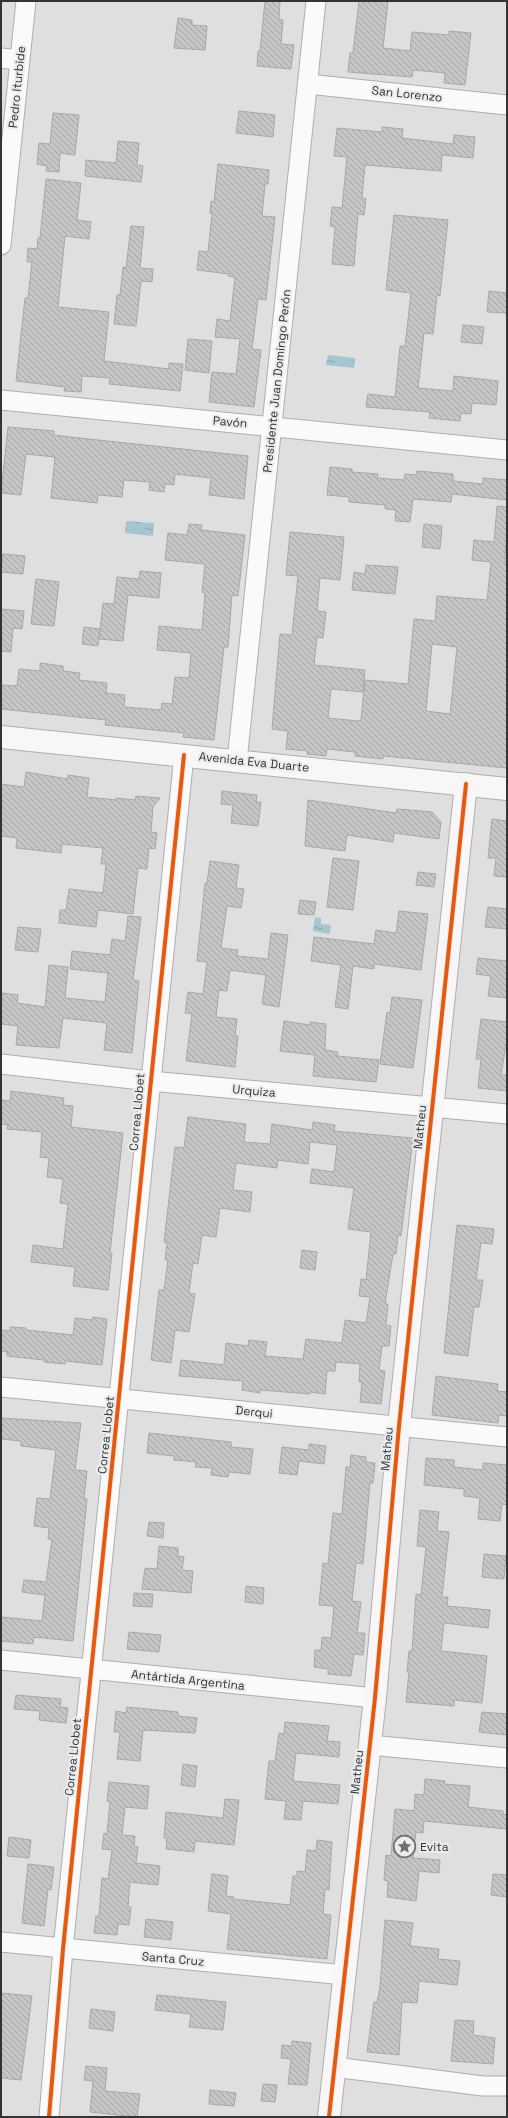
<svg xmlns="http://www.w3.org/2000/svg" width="508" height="2118" font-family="'Space Grotesk',sans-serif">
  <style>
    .water { fill: url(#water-ripples) }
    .building { fill: url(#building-back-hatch); stroke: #a8a8a8; fill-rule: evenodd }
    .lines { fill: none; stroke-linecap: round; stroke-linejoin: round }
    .street-casing { stroke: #aeaeaf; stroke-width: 21 }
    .secondary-casing { stroke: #aeaeaf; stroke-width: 24 }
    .street { stroke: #fafafa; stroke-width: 19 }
    .secondary { stroke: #f8f6f6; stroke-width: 22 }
    .cycleway-casing { stroke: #ebecee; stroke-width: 6 }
    .cycleway { stroke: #e8590c; stroke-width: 4 }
    .labels { text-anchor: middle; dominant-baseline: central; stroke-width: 4; stroke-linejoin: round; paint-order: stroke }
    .street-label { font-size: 12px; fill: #343435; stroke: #ebecee }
    .poi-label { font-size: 12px; fill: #343435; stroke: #ebecee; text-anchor: start }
  </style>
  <defs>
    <pattern id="water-ripples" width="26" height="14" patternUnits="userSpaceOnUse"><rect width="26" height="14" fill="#a5c6d1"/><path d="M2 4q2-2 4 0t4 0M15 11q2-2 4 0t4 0" fill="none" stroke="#87a2aa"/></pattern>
    <pattern id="building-back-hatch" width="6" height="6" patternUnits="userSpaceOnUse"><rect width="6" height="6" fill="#c6c6c7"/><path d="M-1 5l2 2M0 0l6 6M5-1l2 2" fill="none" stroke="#a2a2a2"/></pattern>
  </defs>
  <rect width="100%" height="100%" fill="#dfdfe0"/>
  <!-- water -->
  <g class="water">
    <path d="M328 355 355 358 354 368 326 365Z"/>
    <path d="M126 521 154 523 153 536 125 533Z"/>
    <path d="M315 917 321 918V924L331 925 330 934 313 931Z"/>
  </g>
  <!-- building -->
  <g class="building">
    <path d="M265 1H280L279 19 283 20 281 44 294 45 291 69 257 66 258 51H260Z"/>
    <path d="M359 1H388L383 48 410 51 412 32 449 35V31L471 33 465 85 444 83 445 73 413 70 412 77 348 72 350 53H353Z"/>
    <path d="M178 18 192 20V25L207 26 205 50 174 48Z"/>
    <path d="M239 111 275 115 273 137 236 133Z"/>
    <path d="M53 113 79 115 75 155 60 153 59 172 46 171 47 166 37 164 39 143 50 144Z"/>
    <path d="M382 127 403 129 402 138 453 144 454 135 475 137 473 158 442 155 441 171 365 165 362 198 366 199 364 215 358 214 354 266 332 264 335 227 330 226 332 207 342 208 347 157 334 156 337 128 382 132Z"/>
    <path d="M118 141 139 143 137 165 143 166 141 182 85 176 86 160 116 163Z"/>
    <path d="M218 164 269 170 268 184H265L262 216 275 217 266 300 258 299 252 349 261 350 254 407 209 402 212 372 236 374 240 339 215 337 217 319 230 321 235 277 228 276 229 274 197 270 199 251 208 252 212 214 210 213 211 201 214 202Z"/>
    <path d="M46 179 81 183 77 220 91 222 89 239 65 236 58 307 109 312 104 361 169 369V363L183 364 180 391 109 384 110 378 82 376 81 392 64 391 65 387 16 381 25 298H28L32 262H27L28 248 37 249 38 238H40Z"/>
    <path d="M394 215 448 220 440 296 437 295 433 334 424 333 418 388 453 391 454 376 498 381 496 405 472 403 471 414 461 413 460 421 429 418 430 412 366 407 368 394 395 397 400 346H405L411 293 386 290Z"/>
    <path d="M131 226 144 227 140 268 153 269 152 282 141 281 136 326 114 324 117 295H120L123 267 126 268Z"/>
    <path d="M489 291 507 293V313L487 312Z"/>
    <path d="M463 325 484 327 482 344 461 342Z"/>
    <path d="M188 339 212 341 209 373 185 370Z"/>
    <path d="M8 427 54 431V435L70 437 248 456 244 499 209 495 211 478 175 474 174 485 165 484 164 492 149 490 150 482 124 480 122 497 98 495 97 503 51 498 55 457 26 454 21 495 1 493Z"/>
    <path d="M330 467 352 469V472L378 474 377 478 404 480 405 474 416 475 417 471 453 474V481L483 484V478L507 480V500L452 494 451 502 413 499 410 522 395 521 396 510 385 509V505L349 502V497L327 495Z"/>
    <path d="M497 506 507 507 505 565H507V768L383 756V759L355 756V752L327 749 326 756 307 754 308 751 286 749 288 731 272 729 280 634 292 635 298 576 286 575 290 532 344 537 340 580 320 578 317 611 326 612 323 638 317 637 314 665 365 670 363 692 331 689 328 718 358 721 361 720 365 680 408 684 414 619 435 621 437 596 487 600 491 562 472 560 474 540 494 542ZM432 644 457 647 450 714 426 711Z"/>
    <path d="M189 524 202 525 201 530 245 535 238 596 232 595 228 647H224L214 740 183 737 184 733 105 725 106 720 1 709V685L17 686 19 669 40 671V663L63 666V671L80 673 79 680 107 683 106 693 125 695 124 707 161 710 162 703 172 704 175 677 189 678 191 653 157 650 159 626 202 630 205 593 202 592 205 564 165 560 168 533 187 535Z"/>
    <path d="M424 524 442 526 440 549 422 547Z"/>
    <path d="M3 554 25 556 23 574 1 572Z"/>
    <path d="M366 565 398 567 395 594 352 590 354 572 365 574Z"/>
    <path d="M140 571 161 573 159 598 128 595 123 641 99 639 103 603 114 604 117 577 139 579Z"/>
    <path d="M36 579 59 582 54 626 31 624Z"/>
    <path d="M1 609 24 611 22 629 13 628 11 652 1 651Z"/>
    <path d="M84 627 100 629 98 646 82 644Z"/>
    <path d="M26 772 68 779V775L89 778 87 797 116 800V798L135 800 136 796 160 798 153 807 151 832 157 833 155 849 149 848 147 869 138 868 133 914 98 910 96 927 59 923 60 910H66L69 889 103 893 106 864H101L103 848 62 844 61 853 16 848 17 838 1 836V784L24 787Z"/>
    <path d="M222 791 257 795 256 802H261L258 826 231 823 233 805 221 804Z"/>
    <path d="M308 800 396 813 397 809 432 812 441 822 439 839 394 833 393 842 347 835 345 851 305 846Z"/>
    <path d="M492 819 507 821V877L494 876 496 858H488Z"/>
    <path d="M333 858 359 861 353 910 327 907Z"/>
    <path d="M210 861 239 865 236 888 244 889 241 908 227 906 221 948 238 950 237 956 268 959 271 933 288 935 279 1007 262 1004 266 975 230 970 227 991 219 990 216 1017 237 1019 235 1036H238L235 1067 186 1061 192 1014 185 1013 188 992 203 994 207 962 197 961 205 883H207Z"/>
    <path d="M418 872 436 874 434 887 416 885Z"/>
    <path d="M300 900 316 902 314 915 298 914Z"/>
    <path d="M488 907 507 909V929L485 927Z"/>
    <path d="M399 911 428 914 421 970 374 964V969L353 966 348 1009 335 1007 341 965 311 961 314 937 374 944 376 930 396 933Z"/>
    <path d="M128 916 141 917 133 980 139 981 132 1053 104 1050 107 1023 63 1018 59 1048 16 1045 18 1026 1 1024 2 993 18 995 17 1003 45 1007 49 965 68 967 65 998 105 1002 108 973 70 969 72 951 110 955 112 939 125 941Z"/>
    <path d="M18 927 41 929 38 952 15 950Z"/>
    <path d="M478 958 507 961V998L488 996 491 976 476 974Z"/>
    <path d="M392 997 422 1000 413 1068 380 1064 387 1012 390 1013Z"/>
    <path d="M481 1019 507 1022V1039L501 1075H507V1091L478 1088 481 1059H476Z"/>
    <path d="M284 1021 310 1025V1022L326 1024 325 1050 338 1052 337 1056 379 1060 376 1082 313 1076 315 1055 280 1051Z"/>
    <path d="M11 1091 64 1098 63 1105 73 1106 71 1127 123 1133 110 1253H112L108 1290 73 1286 75 1267 31 1262 33 1245 63 1249 68 1204 60 1203 63 1179 47 1177 49 1158 40 1157 42 1132 7 1129 8 1125 1 1124V1100L10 1101Z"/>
    <path d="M188 1117 246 1124 244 1142 270 1144 272 1124 312 1130 313 1122 335 1125 334 1131 413 1138 401 1236 398 1235 396 1254H393L385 1304H388L386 1325 391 1326 389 1346H382L379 1370 385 1371 381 1404 360 1402 362 1382H359L360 1364 336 1362 335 1371H327L325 1394 310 1392V1394L260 1390V1393L242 1390 243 1381 179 1376 181 1360 224 1365 226 1343 248 1346 249 1340 267 1342 265 1356 303 1359 306 1339 342 1343 345 1320 366 1323 370 1297 359 1296 361 1279 366 1280 371 1232 348 1229 354 1188 310 1183 312 1169 334 1172 337 1145 310 1142 308 1164 278 1160 277 1168 236 1163 233 1190 252 1192 250 1212 220 1208 216 1237 202 1235 198 1264 193 1263 189 1293 195 1294 189 1332 175 1330 171 1363 151 1360 159 1290H164L168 1260H165L167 1243 164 1242 175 1147 184 1148Z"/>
    <path d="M457 1225 494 1229 492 1244 481 1243 476 1280H483L479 1307H474L468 1356 444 1353Z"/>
    <path d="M302 1250 317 1252 315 1270 300 1268Z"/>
    <path d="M93 1317 107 1319 102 1365 66 1361 65 1364 44 1362V1360L7 1356V1352L1 1351V1330L10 1331V1327L26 1328V1330L73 1335 75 1318 92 1320Z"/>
    <path d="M436 1376 498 1384 497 1391 507 1392V1416L499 1415 498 1423 432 1415Z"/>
    <path d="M1 1418 81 1423 75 1470 87 1471 84 1498 87 1499 73 1641 34 1637 33 1644 1 1641V1617L42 1621 45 1595 22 1592 24 1580 46 1582 52 1539H48L49 1528 34 1526 37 1498 50 1499 56 1450 21 1446V1441L1 1439Z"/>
    <path d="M149 1433 231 1442V1447L253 1449 250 1474 229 1472 228 1477 211 1475 212 1468 195 1467 196 1462 174 1460V1456L147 1453Z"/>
    <path d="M309 1444 326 1446 324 1464 299 1461 297 1475 279 1473 282 1447 309 1450Z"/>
    <path d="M351 1455 366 1457V1462L375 1463 373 1483H370L363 1564 356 1563 352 1601 361 1602 357 1633H365L363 1655 354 1654 351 1676 328 1674V1669L314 1667 315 1650H321L322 1637 331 1638 334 1606 319 1605 323 1563 328 1564 333 1513 342 1514 346 1467H350Z"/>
    <path d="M426 1458 454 1460V1467L483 1470V1463L507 1465V1505L502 1504 500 1521 478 1519 480 1498 464 1496V1489L424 1485Z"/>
    <path d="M420 1510 439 1512 437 1531 449 1532 442 1597H448L447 1606 490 1610 488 1628 444 1623 441 1651 487 1656 482 1703 454 1700V1706L406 1702 409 1672H407L409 1651H412L416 1594 421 1595 426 1547 417 1546Z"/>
    <path d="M149 1522 164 1523 163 1538 147 1536Z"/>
    <path d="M159 1546 178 1548V1556L184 1557 182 1570 193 1571 191 1593 142 1589 145 1568 157 1569Z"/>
    <path d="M484 1554 506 1556 504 1579 482 1577Z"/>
    <path d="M246 1586 264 1588 263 1604 245 1602Z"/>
    <path d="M134 1593 153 1594 152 1607 133 1606Z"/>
    <path d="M129 1632 161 1635 159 1652 127 1649Z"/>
    <path d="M16 1695 61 1699 60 1707 68 1708 66 1723 39 1720 40 1711 14 1709Z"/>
    <path d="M127 1707 178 1712V1716L197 1718 195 1733 143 1730 140 1761 117 1759 120 1732H114L116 1711 126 1713Z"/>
    <path d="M482 1712 507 1714V1735L479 1732Z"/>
    <path d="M285 1722 329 1726 327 1741 340 1742 339 1757 296 1753 293 1781 340 1785 338 1804 303 1801 301 1820 284 1819 286 1801 265 1799 269 1761H275L279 1733 284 1734Z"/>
    <path d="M183 1764 197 1766 195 1787 181 1785Z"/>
    <path d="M425 1779 445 1781 444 1784 470 1786 468 1807 503 1811V1814L507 1815V1829L424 1821 423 1833 416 1832 413 1858 440 1860 439 1873 419 1871 416 1901 387 1897 388 1881 384 1880 386 1855 391 1856 395 1809 414 1811 415 1794 424 1795Z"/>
    <path d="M109 1782 149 1786 147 1809 125 1807 122 1835 135 1836 134 1846 138 1847 136 1863 160 1866 158 1885 130 1882 128 1907H131L129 1925 118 1924 117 1935 94 1933 96 1916H99L102 1878 108 1879 112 1850 102 1849 104 1833 107 1834 110 1801H107Z"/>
    <path d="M225 1799 239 1800 234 1845 195 1841 194 1852 166 1849 167 1838H164L166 1812 223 1818Z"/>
    <path d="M9 1837 31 1840 29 1858 7 1856Z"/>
    <path d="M317 1840 332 1842 329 1890 325 1889 323 1914 331 1915 327 1959 227 1949 231 1914 208 1911 212 1874 228 1876 226 1896 234 1897 233 1899 290 1905 293 1876H297V1871L305 1872 307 1850 316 1851Z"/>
    <path d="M28 1864 54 1867 51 1890 48 1889 44 1926 22 1923Z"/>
    <path d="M493 1874 507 1875V1897L491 1895Z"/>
    <path d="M146 1919 173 1922 171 1940 144 1937Z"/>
    <path d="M385 1920 413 1923 410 1946 439 1949 438 1959 460 1961 457 1985 419 1981 417 2003 402 2002 399 2055 367 2052 374 2002H377L380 1987Z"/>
    <path d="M1 1993 32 1996 21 2080 1 2078Z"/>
    <path d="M157 1995 226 2002 223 2030 189 2027 191 2014 155 2010Z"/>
    <path d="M91 2009 115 2012 113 2031 89 2028Z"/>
    <path d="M455 2020 474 2021 473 2035 495 2038 493 2064 451 2061Z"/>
    <path d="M292 2041 311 2043 307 2085 288 2084 291 2059 281 2058 282 2045 292 2046Z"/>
    <path d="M86 2066 107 2068 105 2091 140 2094 137 2117 90 2112 93 2081 84 2080Z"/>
    <path d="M263 2084 277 2085 275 2102 261 2101Z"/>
    <path d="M210 2090 236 2093 234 2106 209 2104Z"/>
  </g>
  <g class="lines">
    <defs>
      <g id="street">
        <path d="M1 58 19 60"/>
        <path d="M308 84 507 105"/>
        <path d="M1 245 26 1"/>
        <path d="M1 400 507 450"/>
        <path d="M237 761 316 1"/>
        <path d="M1 1064 150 1081 507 1114"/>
        <path d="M1 1387 507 1437"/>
        <path d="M1 1660 375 1698"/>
        <path d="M370 1745 507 1758"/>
        <path d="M1 1942 345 1975"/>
        <path d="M334 2067 483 2086H507"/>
        <path d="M49 2117 63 1949 184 755"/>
      </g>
      <g id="secondary">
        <path d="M1 737 507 789"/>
        <path d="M329 2117 375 1698 399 1426 466 784"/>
      </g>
    </defs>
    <!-- street casing -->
    <use href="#street" class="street-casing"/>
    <!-- secondary casing -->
    <use href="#secondary" class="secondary-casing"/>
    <!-- street -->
    <use href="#street" class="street"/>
    <!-- secondary -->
    <use href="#secondary" class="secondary"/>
    <defs>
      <g id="cycleway">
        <path d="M49 2117 63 1949 184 755"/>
        <path d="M329 2117 375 1698 399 1426 466 784"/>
      </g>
    </defs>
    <!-- cycleway casing -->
    <use href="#cycleway" class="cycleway-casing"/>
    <!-- cycleway -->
    <use href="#cycleway" class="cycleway"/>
  </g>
  <!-- icons -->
  <defs>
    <symbol id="sight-ring" viewBox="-11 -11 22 22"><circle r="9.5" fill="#ebecee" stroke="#707071" stroke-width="1.5"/><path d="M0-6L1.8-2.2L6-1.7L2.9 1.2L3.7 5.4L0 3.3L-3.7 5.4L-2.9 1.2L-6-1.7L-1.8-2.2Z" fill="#707071"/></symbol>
  </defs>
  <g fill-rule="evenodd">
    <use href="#sight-ring" x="392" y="1834" width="25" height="25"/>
  </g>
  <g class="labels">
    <!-- street labels -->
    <g class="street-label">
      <text transform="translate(17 87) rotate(-84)">Pedro Iturbide</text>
      <text transform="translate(407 94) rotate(6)">San Lorenzo</text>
      <text transform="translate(277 381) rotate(-84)">Presidente Juan Domingo Perón</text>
      <text transform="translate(230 422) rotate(5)">Pavón</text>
      <text transform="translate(254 762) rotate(6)">Avenida Eva Duarte</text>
      <text transform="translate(254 1091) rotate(5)">Urquiza</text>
      <text transform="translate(137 1112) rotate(-85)">Correa Llobet</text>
      <text transform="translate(420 1127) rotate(-84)">Matheu</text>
      <text transform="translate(254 1412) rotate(6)">Derqui</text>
      <text transform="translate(106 1435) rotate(-84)">Correa Llobet</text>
      <text transform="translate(387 1449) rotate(-85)">Matheu</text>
      <text transform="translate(188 1680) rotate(6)">Antártida Argentina</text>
      <text transform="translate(73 1757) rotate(-84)">Correa Llobet</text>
      <text transform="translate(357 1772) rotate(-84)">Matheu</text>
      <text transform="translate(173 1959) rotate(5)">Santa Cruz</text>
    </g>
    <!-- poi labels -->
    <g class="poi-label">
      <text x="420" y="1847">Evita</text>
    </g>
  </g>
  <!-- border -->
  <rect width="508" height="2118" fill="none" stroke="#343435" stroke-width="4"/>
</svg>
